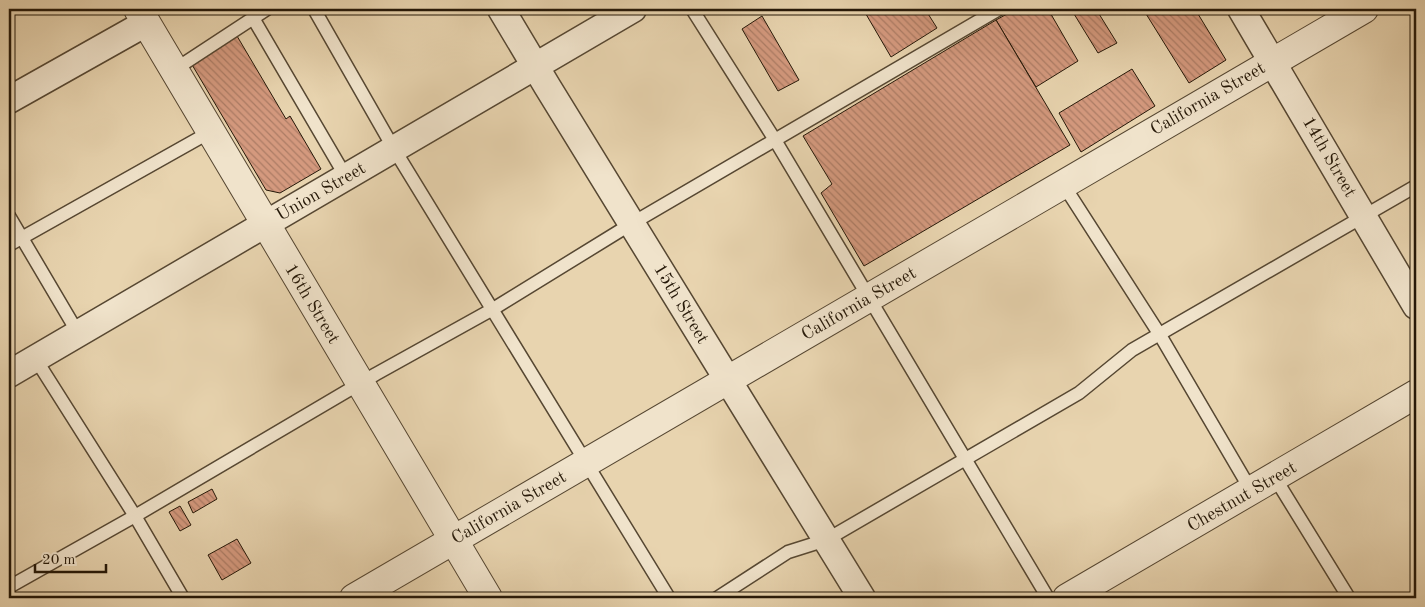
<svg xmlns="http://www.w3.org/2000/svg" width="1425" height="607" font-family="'Old Standard TT',serif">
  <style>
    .building { fill: url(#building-back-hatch); stroke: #251808 }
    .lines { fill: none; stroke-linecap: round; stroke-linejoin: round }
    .service-casing { stroke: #564732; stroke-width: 15 }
    .minor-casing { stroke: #564732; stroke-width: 29 }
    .tertiary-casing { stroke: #564732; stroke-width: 30 }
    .service { stroke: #f0e3cb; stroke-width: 12 }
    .minor { stroke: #f0e3cb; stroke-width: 26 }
    .tertiary { stroke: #f0e3cb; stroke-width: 28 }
    .labels { text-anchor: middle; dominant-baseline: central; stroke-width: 5; stroke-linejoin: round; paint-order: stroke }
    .street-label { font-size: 18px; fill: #251808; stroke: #f0e3cb }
  </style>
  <defs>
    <pattern id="building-back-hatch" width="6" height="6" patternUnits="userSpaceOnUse" patternTransform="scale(1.25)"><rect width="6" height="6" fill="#d4997e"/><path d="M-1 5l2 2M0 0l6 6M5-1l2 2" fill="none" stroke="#ac7c65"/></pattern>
  </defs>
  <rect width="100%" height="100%" fill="#e8d4af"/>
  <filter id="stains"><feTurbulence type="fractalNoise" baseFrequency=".004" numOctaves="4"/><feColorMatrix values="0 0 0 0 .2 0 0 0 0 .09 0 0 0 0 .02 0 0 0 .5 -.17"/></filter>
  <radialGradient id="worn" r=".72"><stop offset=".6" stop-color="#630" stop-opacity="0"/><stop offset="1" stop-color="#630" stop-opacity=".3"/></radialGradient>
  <!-- building -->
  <g class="building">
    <path d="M863 9H925L937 28 891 57Z"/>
    <path d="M1016 9H1048L1078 61 1036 87 996 20Z"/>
    <path d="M1071 9H1096L1117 43 1098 53Z"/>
    <path d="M1143 9H1195L1226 60 1189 83Z"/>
    <path d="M762 16 799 80 778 91 742 29Z"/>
    <path d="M996 20 1070 145 864 266 821 193 832 184 803 136Z"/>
    <path d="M237 36 286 119 290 116 321 169 280 193 266 190 191 63Z"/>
    <path d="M1132 69 1155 106 1081 152 1059 113Z"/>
    <path d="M212 489 217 499 193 513 188 502Z"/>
    <path d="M180 506 191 525 180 531 169 512Z"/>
    <path d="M237 539 251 563 222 580 208 555Z"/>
  </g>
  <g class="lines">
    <defs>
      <g id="service">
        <path d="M314 9 394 149 669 598"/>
        <path d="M692 9 775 140 1048 598"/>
        <path d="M253 18 346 177"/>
        <path d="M174 70 267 9"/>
        <path d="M1063 184 1160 335 1252 492"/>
        <path d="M9 216 78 333"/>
        <path d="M9 245 210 132"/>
        <path d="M35 358 135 516 183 598"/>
        <path d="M1275 478 1349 598"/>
        <path d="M9 587 135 516 376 374 493 309 631 224 999 9"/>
        <path d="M717 598 788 552 826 540 1079 393 1132 350 1416 186"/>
      </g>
      <g id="minor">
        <path d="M501 9 547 86 862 598"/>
        <path d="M1241 9 1416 306"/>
        <path d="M9 100 146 23"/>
        <path d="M9 374 633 9"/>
      </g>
      <g id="tertiary">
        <path d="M138 9 488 598"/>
        <path d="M354 598 1364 9"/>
        <path d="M1067 598 1416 394"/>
      </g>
    </defs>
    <!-- service casing -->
    <use href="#service" class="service-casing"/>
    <!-- minor casing -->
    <use href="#minor" class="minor-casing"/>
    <!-- tertiary casing -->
    <use href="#tertiary" class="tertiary-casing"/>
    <!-- service -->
    <use href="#service" class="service"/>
    <!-- minor -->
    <use href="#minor" class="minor"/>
    <!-- tertiary -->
    <use href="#tertiary" class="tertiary"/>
  </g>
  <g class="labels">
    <!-- street labels -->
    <g class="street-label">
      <text transform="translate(1208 99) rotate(-30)">California Street</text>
      <text transform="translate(1329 157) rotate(60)">14th Street</text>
      <text transform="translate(321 192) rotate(-30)">Union Street</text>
      <text transform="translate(312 304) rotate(59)">16th Street</text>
      <text transform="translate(681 304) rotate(59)">15th Street</text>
      <text transform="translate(859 304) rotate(-30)">California Street</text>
      <text transform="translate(1242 497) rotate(-30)">Chestnut Street</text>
      <text transform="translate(509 508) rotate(-30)">California Street</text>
    </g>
  </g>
  <!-- margin -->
  <rect width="1425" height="607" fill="none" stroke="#e8d4af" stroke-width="30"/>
  <rect x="10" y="10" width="1405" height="587" fill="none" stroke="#251808" stroke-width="2.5"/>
  <rect x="15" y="15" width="1395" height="577" fill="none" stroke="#251808"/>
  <!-- scale -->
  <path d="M35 564v8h71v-8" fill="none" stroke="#251808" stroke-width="2.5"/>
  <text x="42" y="564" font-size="15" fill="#251808" stroke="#f0e3cb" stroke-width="4" paint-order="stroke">20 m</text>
  <rect width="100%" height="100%" filter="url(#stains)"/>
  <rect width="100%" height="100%" fill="url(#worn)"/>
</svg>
